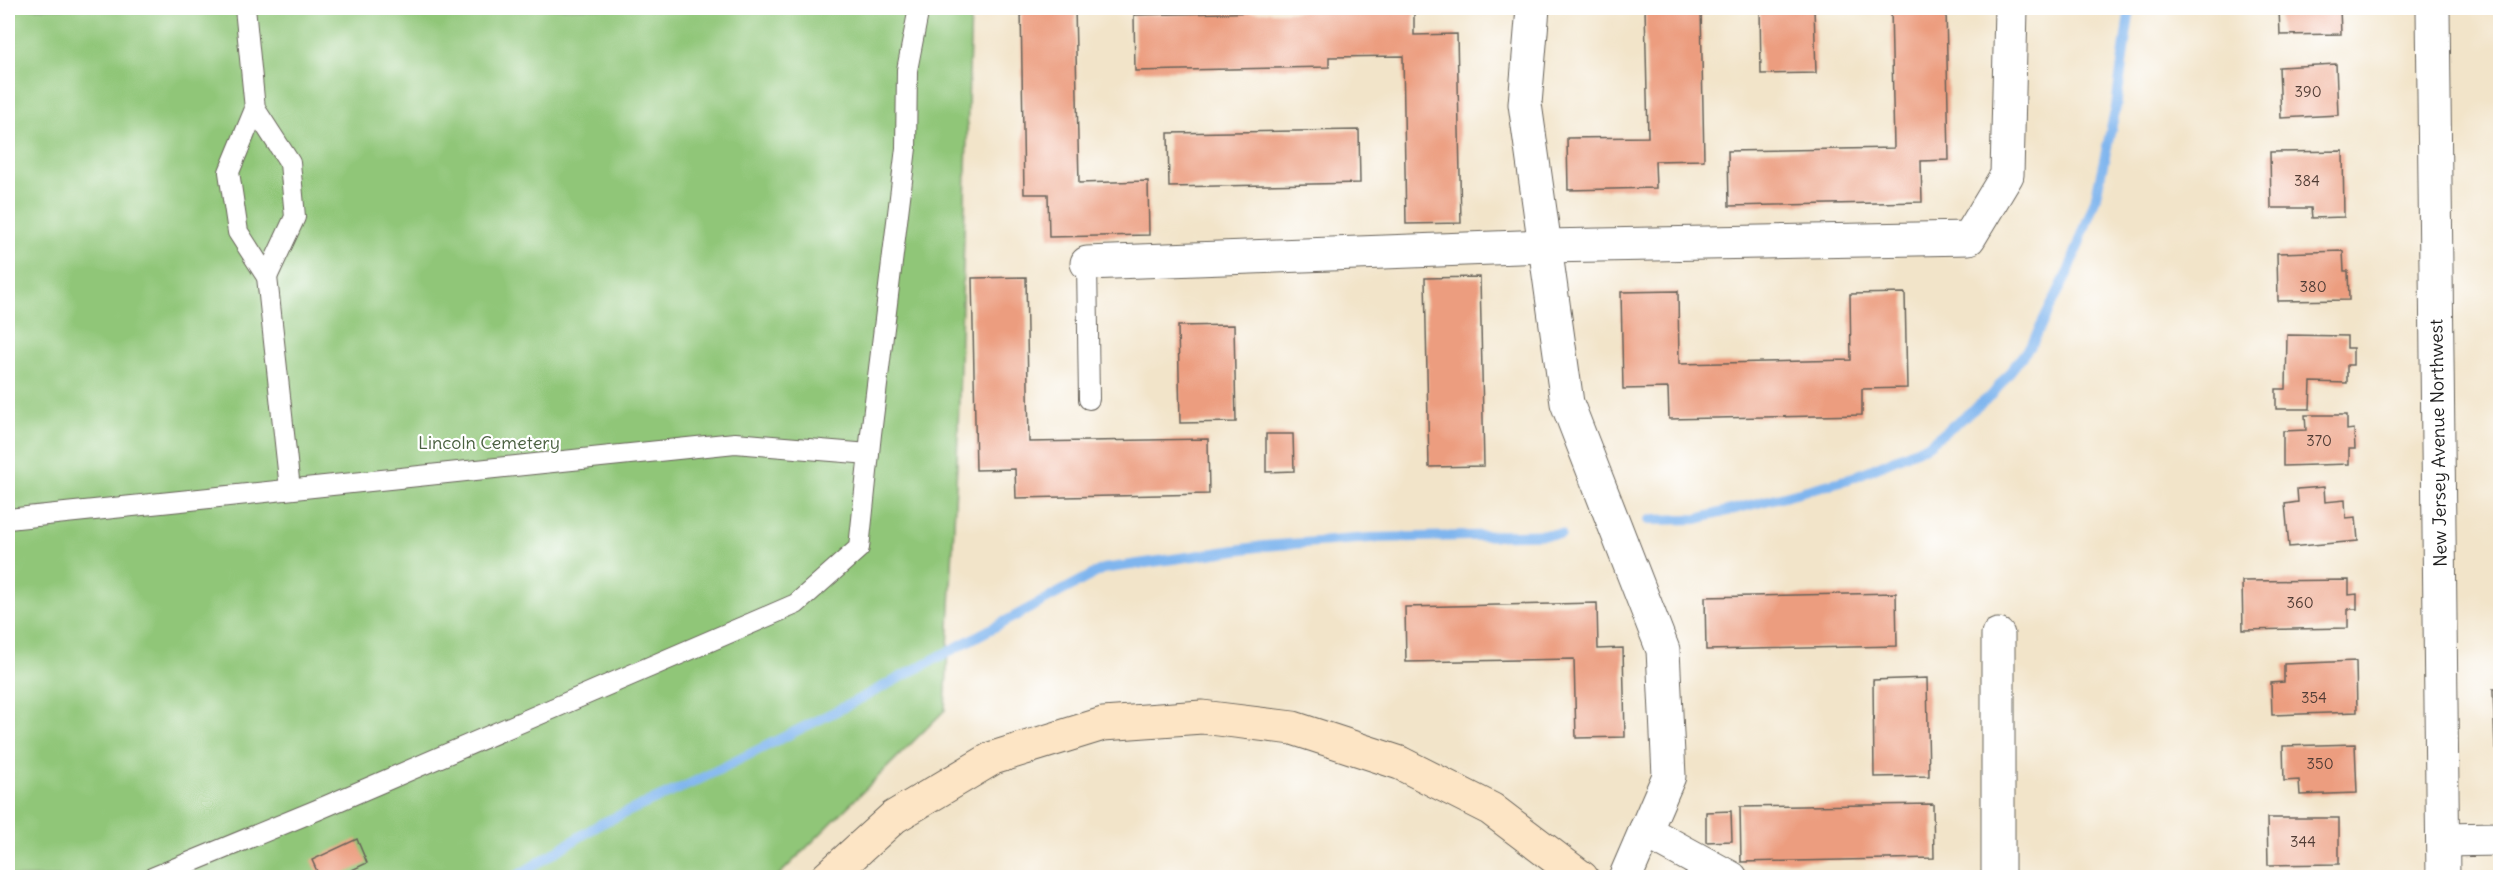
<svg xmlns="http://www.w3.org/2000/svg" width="2508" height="885" font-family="Delius,sans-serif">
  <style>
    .green { fill: #90c678; stroke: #56714a; stroke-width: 1.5 }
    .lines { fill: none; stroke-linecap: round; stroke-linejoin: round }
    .stream { stroke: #7fb5ee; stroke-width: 10 }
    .building { fill: #ec9d7f }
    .lane-casing { stroke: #676259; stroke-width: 22 }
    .street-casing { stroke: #676259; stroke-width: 35 }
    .secondary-casing { stroke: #676259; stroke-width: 35 }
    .lane { stroke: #fff; stroke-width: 20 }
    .street { stroke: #fff; stroke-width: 33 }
    .secondary { stroke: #fde5c5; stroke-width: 33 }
    .labels { text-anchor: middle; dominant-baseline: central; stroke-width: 4.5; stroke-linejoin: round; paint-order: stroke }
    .number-label { font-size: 15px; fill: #503c35 }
    .park-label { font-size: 18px; fill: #4a6041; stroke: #fff }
    .street-label { font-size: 18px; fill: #1c1c1c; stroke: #fff }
  </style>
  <rect width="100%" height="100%" fill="#fff"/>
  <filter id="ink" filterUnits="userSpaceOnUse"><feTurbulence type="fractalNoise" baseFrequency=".0167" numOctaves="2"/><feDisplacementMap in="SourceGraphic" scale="12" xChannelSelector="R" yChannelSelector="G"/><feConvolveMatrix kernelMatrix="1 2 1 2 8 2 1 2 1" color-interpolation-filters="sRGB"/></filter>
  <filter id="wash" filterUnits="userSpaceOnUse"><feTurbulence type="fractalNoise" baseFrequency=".008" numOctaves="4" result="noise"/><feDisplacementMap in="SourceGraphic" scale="24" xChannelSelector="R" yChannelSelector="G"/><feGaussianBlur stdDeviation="1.35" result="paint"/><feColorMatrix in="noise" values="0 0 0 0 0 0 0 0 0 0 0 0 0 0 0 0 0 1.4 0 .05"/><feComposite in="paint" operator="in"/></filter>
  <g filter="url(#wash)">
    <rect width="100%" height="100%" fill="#f2e4c9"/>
    <!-- green -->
    <path class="green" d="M8 8H971L957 463 945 710 777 877H8Z"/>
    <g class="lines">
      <!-- stream -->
      <g class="stream">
        <path d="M1649 520 1697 519 1849 479 1928 445 1992 395 2033 342 2069 270 2095 200 2116 107 2130 8"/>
        <path d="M514 878 600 824 692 783 854 702 1103 569 1264 546 1370 538 1561 534"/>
      </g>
    </g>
    <g id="blocks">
      <!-- building -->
      <g class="building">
        <path d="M1021 8H1075L1079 183 1148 181 1149 235 1049 237 1048 194H1024Z"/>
        <path d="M1317 8H1414V35L1457 34 1461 223 1406 224 1403 56 1329 57V67L1135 71 1134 15 1317 11Z"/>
        <path d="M1479 8H1493V13L1479 14Z"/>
        <path d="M1645 8H1701L1704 160 1655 161 1656 188 1568 190 1567 138 1648 137Z"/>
        <path d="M1760 8H1814L1816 73 1761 74Z"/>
        <path d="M1891 8H1946L1949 160 1921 161 1922 202 1729 206 1728 151 1894 148Z"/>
        <path d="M2279 8H2340L2341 34 2280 35Z"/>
        <path d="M2336 64 2338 115 2281 118 2279 67Z"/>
        <path d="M1359 130 1360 183 1169 187 1168 133Z"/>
        <path d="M2343 151 2344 217 2312 218 2311 208H2271L2270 152Z"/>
        <path d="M2343 251 2344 271H2348L2349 300 2278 301 2277 253Z"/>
        <path d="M1026 277 1029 442 1208 439 1209 494 1016 498 1015 469 976 470 972 278Z"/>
        <path d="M1480 277 1484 466 1429 467 1425 278Z"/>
        <path d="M1678 291 1679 364 1851 360 1850 294 1905 293 1907 388 1862 389V415L1669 419 1668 388 1623 389 1621 292Z"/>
        <path d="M1234 325 1236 422 1180 423 1178 326Z"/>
        <path d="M2287 335 2347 336V348H2353V365H2347V383L2311 382 2310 409H2276V389H2286Z"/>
        <path d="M2305 415H2347V430L2354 429 2355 449H2349V464L2283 466V431L2306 430Z"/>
        <path d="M1266 434H1293L1294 471 1266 472Z"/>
        <path d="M2324 487 2325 502 2345 500 2346 518 2356 517 2358 541 2289 547 2285 504 2298 502 2297 489Z"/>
        <path d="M2349 580V595L2357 594V609H2348V628L2243 630 2242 581Z"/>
        <path d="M1896 593 1897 646 1706 650 1705 597Z"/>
        <path d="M1597 603 1598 649 1623 648 1625 737 1576 738 1574 659 1406 662 1405 607Z"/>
        <path d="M2356 661 2357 712 2272 715 2271 683 2284 682V664Z"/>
        <path d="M1927 678 1929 776 1874 777 1873 680Z"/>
        <path d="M2493 689H2500V749H2495Z"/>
        <path d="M2355 744 2357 793 2300 795 2299 780 2284 781 2283 746Z"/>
        <path d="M1933 804 1934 858 1741 862 1740 807Z"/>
        <path d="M1731 811 1732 841 1706 842V812Z"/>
        <path d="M2267 818H2339V864L2268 865Z"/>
        <path d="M357 839 367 863 335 878H320L312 860Z"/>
      </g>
    </g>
  </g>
  <g filter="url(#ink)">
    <use href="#blocks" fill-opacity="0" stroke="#676259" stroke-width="1.5"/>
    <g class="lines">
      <defs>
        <g id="lane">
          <path d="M245 8 255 109 229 172 238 232 267 277 290 489"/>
          <path d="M255 109 290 163 295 217 267 277"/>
          <path d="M1087 263 1089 399"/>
          <path d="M8 519 735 443 869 454"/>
          <path d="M152 878 317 810 796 604 859 548 871 434 906 148 907 70 919 8"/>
        </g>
        <g id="street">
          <path d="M1533 8 1525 104 1567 403 1663 650 1669 776 1625 878"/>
          <path d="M2433 8 2443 878"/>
          <path d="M1087 263 1545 246 1969 238 2007 175 2011 8"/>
          <path d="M1645 831 1731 878"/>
          <path d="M2443 840 2500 839"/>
          <path d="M1998 878V635"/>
        </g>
        <path id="secondary" d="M827 878 894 817 993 758 1103 724 1202 717 1293 728 1400 763 1491 809 1582 878"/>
      </defs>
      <!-- lane casing -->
      <use href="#lane" class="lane-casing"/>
      <!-- street casing -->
      <use href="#street" class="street-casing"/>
      <!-- secondary casing -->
      <use href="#secondary" class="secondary-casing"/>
      <!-- lane -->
      <use href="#lane" class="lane"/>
      <!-- street -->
      <use href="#street" class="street"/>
      <!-- secondary -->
      <use href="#secondary" class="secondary"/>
    </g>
  </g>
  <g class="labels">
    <!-- number labels -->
    <g class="number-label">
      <text x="2308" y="91">390</text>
      <text x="2307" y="180">384</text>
      <text x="2313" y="286">380</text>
      <text x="2319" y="440">370</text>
      <text x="2300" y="602">360</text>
      <text x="2314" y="697">354</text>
      <text x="2320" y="763">350</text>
      <text x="2303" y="841">344</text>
    </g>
    <!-- park labels -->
    <g class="park-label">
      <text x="489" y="442">Lincoln Cemetery</text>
    </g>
    <!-- street labels -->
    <g class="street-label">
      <text transform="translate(2438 443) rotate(-91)">New Jersey Avenue Northwest</text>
    </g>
  </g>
  <!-- margin -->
  <rect width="2508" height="885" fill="none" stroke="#fff" stroke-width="30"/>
</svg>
